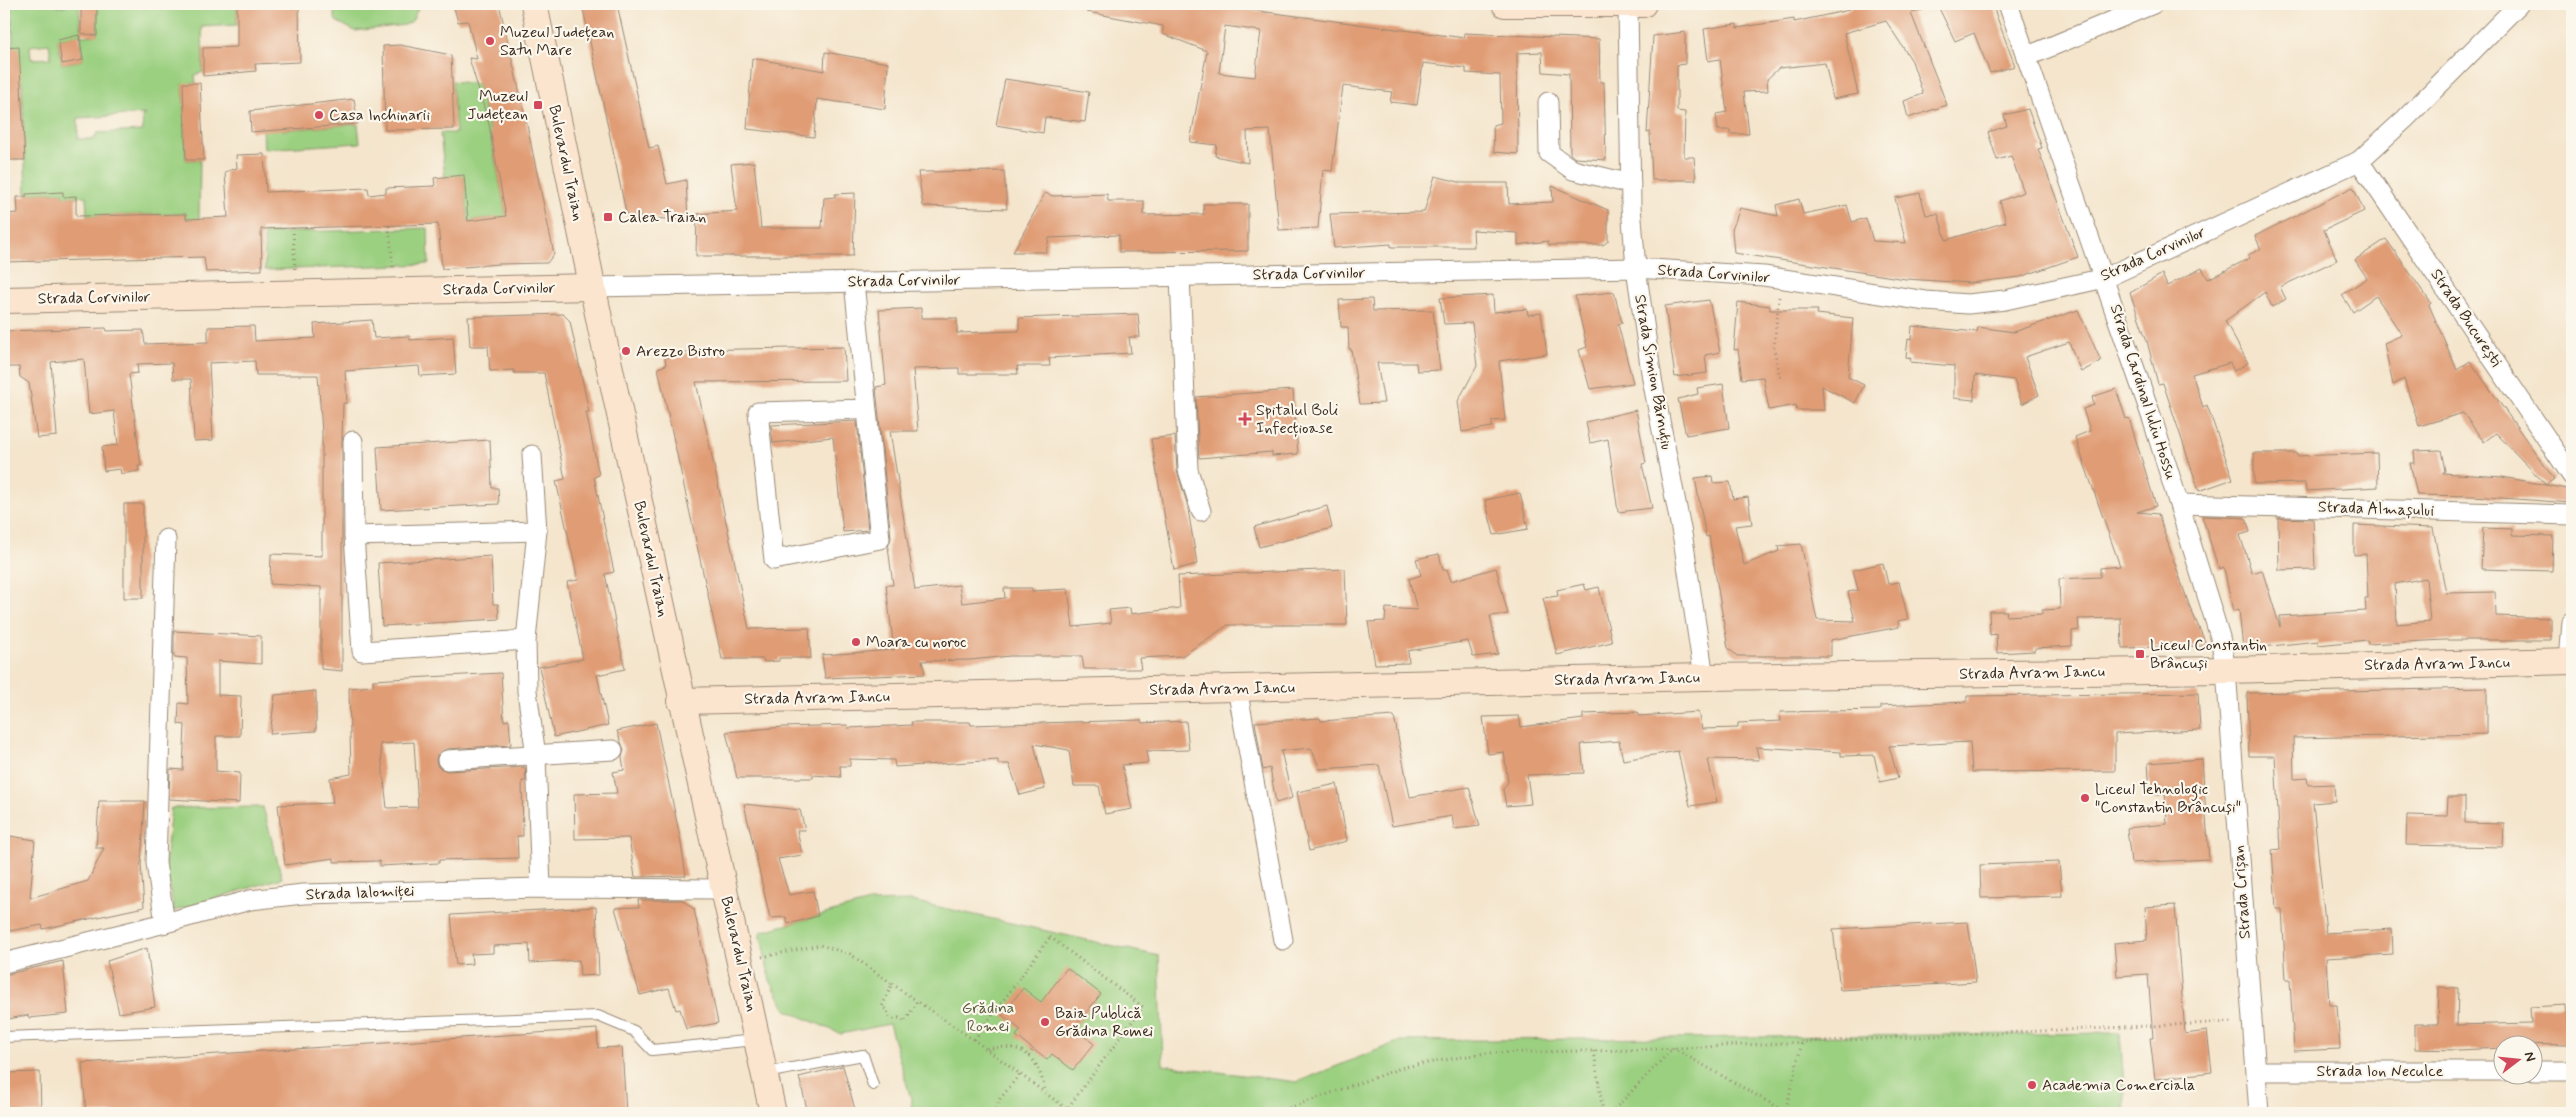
<svg xmlns="http://www.w3.org/2000/svg" width="2576" height="1117" font-family="Mynerve,sans-serif">
  <style>
    .green { fill: #9cd081; stroke: #6c7d50; fill-rule: evenodd }
    .building { fill: #e09c74; fill-rule: evenodd }
    .lines { fill: none; stroke-linecap: round; stroke-linejoin: round }
    .lane-casing { stroke: #988875; stroke-width: 12 }
    .street-casing { stroke: #988875; stroke-width: 21 }
    .secondary-casing { stroke: #988875; stroke-width: 28 }
    .path { stroke: #988875; stroke-width: 3; stroke-dasharray: 1 4; stroke-linecap: butt }
    .lane { stroke: #fff; stroke-width: 10 }
    .street { stroke: #fff; stroke-width: 19 }
    .secondary { stroke: #fce5cf; stroke-width: 26 }
    .poi-dot { fill: #d1495b; stroke: #fbf7ec; stroke-width: 2 }
    .labels { text-anchor: middle; dominant-baseline: central; stroke-width: 4.5; stroke-linejoin: round; paint-order: stroke }
    .poi-label { font-size: 16px; fill: #3b2a1e; stroke: #fbf7ec; text-anchor: start }
    .street-label { font-size: 16px; fill: #3b2a1e; stroke: #fbf7ec }
    .park-label { font-size: 16px; fill: #585c3c; stroke: #fbf7ec }
  </style>
  <rect width="100%" height="100%" fill="#fbf7ec"/>
  <filter id="ink" filterUnits="userSpaceOnUse"><feTurbulence type="fractalNoise" baseFrequency=".02" numOctaves="2"/><feDisplacementMap in="SourceGraphic" scale="10" xChannelSelector="R" yChannelSelector="G"/><feConvolveMatrix kernelMatrix="1 2 1 2 8 2 1 2 1" color-interpolation-filters="sRGB"/></filter>
  <filter id="wash" filterUnits="userSpaceOnUse"><feTurbulence type="fractalNoise" baseFrequency=".0096" numOctaves="4" result="noise"/><feDisplacementMap in="SourceGraphic" scale="20" xChannelSelector="R" yChannelSelector="G"/><feGaussianBlur stdDeviation="1.12" result="paint"/><feColorMatrix in="noise" values="0 0 0 0 0 0 0 0 0 0 0 0 0 0 0 0 0 1.4 0 .05"/><feComposite in="paint" operator="in"/></filter>
  <g filter="url(#wash)">
    <rect width="100%" height="100%" fill="#f4e5cc"/>
    <!-- green -->
    <g class="green">
      <path d="M11 4H57L58 7 79 4 81 36 97 35V6H81V4H237V25L202 27 203 72 195 75 196 83 183 84 186 160H200L199 219H186V214L87 216 86 196 63 197V192L26 194 22 81 15 80ZM79 35 81 36 83 60 62 64 58 40ZM49 44 51 58 31 59 30 46ZM146 114 142 116 143 131 97 133 94 139H78V118Z"/>
      <path d="M332 4H420L412 21 405 25 355 31 336 21Z"/>
      <path d="M452 81 477 84 488 124 509 229 491 218 468 221 464 176 445 177 440 133H456Z"/>
      <path d="M280 107 283 130 358 124 360 143 264 149 262 111Z"/>
      <path d="M428 228 429 264 265 270 264 233Z"/>
      <path d="M263 807 282 878 174 911 165 865 171 808Z"/>
      <path d="M912 901 1159 956 1163 1065 1297 1082 1400 1041 2120 1033 2126 1113H910L912 1102 889 1024 841 1034 786 1010 770 980 760 932 869 902Z"/>
    </g>
    <g id="blocks">
      <!-- building -->
      <g class="building">
        <path d="M237 4H299L300 62 255 64 256 71 203 76V48L237 47Z"/>
        <path d="M453 4H499L524 111 554 254 547 263 498 264 442 269 438 224 261 229 262 270 206 272 204 257 4 262V214L18 213 17 197H26V194L63 192V197L76 196V216L186 214V219L228 217 225 172 237 168 236 155 264 154 266 192 368 188 369 195 386 193V188L435 186 434 178 464 175 468 221 506 216 489 124 469 58 477 59 468 21 458 22Z"/>
        <path d="M582 4H617L649 148 658 146 667 184 686 180 688 220 627 217Z"/>
        <path d="M1088 4H1229L1228 7 1465 38 1464 33 1599 39 1600 82H1604L1606 160 1575 158 1570 154 1569 74 1543 72 1542 52 1517 53 1518 154 1494 152 1493 125 1501 123 1500 75 1466 73V68L1423 63 1417 105 1390 102 1392 92 1343 86 1332 171 1323 170 1318 228 1279 230 1270 130 1247 131 1248 163 1215 156 1217 145 1190 142 1207 51 1163 34V26L1087 12ZM1225 26 1261 31 1255 77 1219 73Z"/>
        <path d="M1857 4H1927L1928 8 1911 13 1947 105 1908 118 1904 101 1923 94 1912 61 1886 21 1844 33 1858 94 1833 99 1825 63 1779 68 1767 79 1768 91 1744 92 1749 134H1730V130H1718L1716 114 1727 112 1720 59 1708 61 1704 29 1737 24V28L1794 19V22L1845 11Z"/>
        <path d="M1937 4H1992L2015 66 1990 73 1974 33 1955 41Z"/>
        <path d="M81 6H97V36L81 33Z"/>
        <path d="M1685 32V64L1677 65V111L1685 112 1684 157H1694L1696 180H1652L1650 132 1647 133 1653 36Z"/>
        <path d="M79 35 83 60 62 64 58 40Z"/>
        <path d="M400 45 451 55 454 129 385 130 383 46Z"/>
        <path d="M19 47 25 160H4V48Z"/>
        <path d="M825 52 888 63 885 109 817 99 814 137 747 129 752 58 824 71Z"/>
        <path d="M1005 79 1089 92 1085 122 1045 117 1043 133 996 125Z"/>
        <path d="M183 83H200L204 160H186Z"/>
        <path d="M354 99 358 124 251 132 250 111Z"/>
        <path d="M2028 109 2042 148 2038 149 2078 257 2020 277 1970 283 1906 279 1734 253 1732 230 1740 208 1778 216 1776 205 1799 199 1803 214 1847 205 1852 222 1866 218 1873 241 1906 243 1895 198 1920 193 1926 215 1938 214 1946 240 2006 222 2000 201 2024 192 2011 156 1997 160 1988 132 2007 126 2004 115Z"/>
        <path d="M754 162 761 228H822L824 198 835 197V194L855 193 853 256H696L697 214 737 211 731 164Z"/>
        <path d="M1004 171 1007 209 923 206 918 172Z"/>
        <path d="M1435 176 1463 183H1508L1509 204 1553 202 1552 186 1608 210V241L1603 245H1549L1548 241 1518 245V233L1473 230 1474 247H1391V244L1334 248 1330 214 1424 212Z"/>
        <path d="M2353 187 2364 211 2324 230 2337 260 2280 287 2286 299 2272 307 2265 292 2225 321 2248 363 2234 371 2230 363 2192 374 2203 407 2207 405 2233 479 2199 491 2163 383 2158 384 2147 341 2130 293 2162 274 2167 286 2202 268 2208 279 2250 258 2248 255 2261 249 2255 236Z"/>
        <path d="M1045 193 1053 196 1107 194 1108 201H1144V215L1204 214 1203 204H1248V251L1119 252V235L1049 238 1046 252H1013Z"/>
        <path d="M2386 239 2431 303 2429 305 2457 370 2470 361 2554 479 2546 485 2572 490V503L2473 496 2417 495 2410 463H2415L2414 451 2441 450 2445 471 2442 473 2502 477 2546 485 2496 433 2484 442 2463 413 2419 426 2404 379 2393 385 2384 343 2402 335 2376 296 2353 312 2342 295 2367 278 2355 260Z"/>
        <path d="M1614 292 1622 323 1618 324 1633 383 1590 389 1579 350 1587 347 1575 296Z"/>
        <path d="M1493 295 1494 312 1527 309 1528 315 1541 313 1547 354 1499 361 1505 420 1492 421V427L1462 432 1458 401 1477 366 1472 323 1444 324 1440 298Z"/>
        <path d="M1372 299 1373 311 1433 310 1440 370 1417 371 1416 363H1377L1384 403 1360 404 1351 349H1349L1348 327H1341L1339 300Z"/>
        <path d="M1709 300 1720 352 1705 355 1707 373 1675 377 1665 306Z"/>
        <path d="M1738 302 1770 306V310H1818L1817 314 1853 318 1848 377 1864 385 1855 403 1822 386 1824 410H1797L1796 405 1769 410 1763 377 1742 379 1738 349 1734 350Z"/>
        <path d="M921 308V318H957V333L1019 331V318L1138 314 1140 337H1129L1131 353 1049 358 1050 366H1017L1018 374H959V368L913 369 918 431H890L915 590 959 585 962 603 1005 598 1004 588H1032V591L1068 589 1073 627 1111 623 1109 610 1130 608 1131 614 1180 608 1178 576 1345 569 1347 625H1228L1182 656 1139 658 1141 669H1084L1082 656H1010L970 660 922 661 925 674 825 678 822 655 894 650 886 585H893L888 547 891 538 876 387 886 385 879 310Z"/>
        <path d="M2078 310 2101 361 2081 372 2069 342 2025 357 2039 395 2022 404 2014 380 1975 375 1974 400 1954 398V366L1910 362 1911 358 1906 357 1908 339 1911 340 1912 326 1977 332 1978 327 2014 332Z"/>
        <path d="M563 314 570 321 589 412H586L599 475 594 477 614 572 605 574 625 669 597 675 608 725 554 737 539 667 583 659 567 582 578 580 556 481 565 479 544 373H514V370L490 371 488 346H470L468 317Z"/>
        <path d="M372 320 374 338 409 336 410 340 453 337 456 374 420 376 419 366 345 371 347 403H343L342 441V671L321 669V587L270 584 271 554 322 556V432L318 375H256L255 361 209 363 213 440 194 441 191 379H173L172 363 137 364 138 373 129 374 141 466H138L139 471 121 474 120 469 104 471 102 447 118 445 114 411 89 414 84 359 51 362 57 436 37 438 29 383 20 377 19 367H6L4 331 106 328 107 331 143 330 145 344 208 342V327L254 326 255 341 315 338 314 324Z"/>
        <path d="M844 347 846 381 696 382 749 629 809 628 811 658H779V661L764 662 763 659H722L658 368 666 365 665 358 690 352V350Z"/>
        <path d="M1723 384 1729 428 1686 435 1678 399 1698 394 1697 388Z"/>
        <path d="M2116 389 2126 419 2129 418 2156 506 2137 512 2158 514 2189 605 2207 646 2122 648 2121 618 2078 619 2079 630 2072 631V646L2035 648V651L1997 653 1996 634 1990 635 1989 611H2007L2006 616 2042 614V610L2060 609 2059 579 2100 577V568L2120 566 2075 437 2090 431 2083 409 2094 405 2092 397Z"/>
        <path d="M1293 390 1298 454 1272 456V452L1199 458 1196 397Z"/>
        <path d="M1636 410 1646 463 1642 464 1652 508 1618 512 1608 439 1590 443 1586 422Z"/>
        <path d="M857 421 868 530 843 532 833 437 773 443 771 425Z"/>
        <path d="M1175 436 1177 471 1187 503 1197 564 1174 570 1151 439Z"/>
        <path d="M490 440 492 488H498L499 504 381 510 377 447Z"/>
        <path d="M2254 453H2297V456L2377 453 2378 487 2306 491 2305 483 2254 484Z"/>
        <path d="M1712 476 1713 483 1730 482 1733 499 1748 497 1752 524 1735 526 1744 565 1779 551 1778 546 1801 544 1817 620 1855 621 1848 592 1858 590 1853 570 1883 563 1888 584 1899 582 1908 619 1898 621 1899 627 1831 640V656H1737L1728 648 1709 536 1706 537 1695 478Z"/>
        <path d="M1520 493 1528 529 1494 535 1485 500Z"/>
        <rect x="124" y="504" width="19" height="94"/>
        <path d="M1327 506 1332 528 1259 547 1254 527Z"/>
        <path d="M2202 516 2246 518 2250 532 2240 535 2252 573 2262 570 2280 627V616L2366 611 2365 598H2368L2366 554 2354 555V525L2433 528 2446 593 2495 592 2496 616 2551 618V640H2445L2368 644 2367 640 2318 645V641L2243 649 2239 610 2233 611 2224 568 2219 570ZM2426 578 2430 621 2397 624 2395 584Z"/>
        <path d="M2278 518 2313 519 2315 569 2279 570Z"/>
        <path d="M2483 528 2512 529V535L2553 536 2552 571 2481 569Z"/>
        <path d="M1439 554 1443 570 1447 569 1451 581 1496 568 1508 614 1490 616 1498 654 1473 657 1468 641 1408 651 1409 663 1375 664 1368 622 1385 621 1386 608 1417 610 1409 579 1421 575 1416 559Z"/>
        <path d="M491 556 493 604H498L499 619 382 626 378 563Z"/>
        <path d="M1584 584 1586 590 1599 587 1612 642 1557 655 1543 598 1558 596 1557 590Z"/>
        <path d="M174 631 261 636V664L218 661V695L241 696 240 736H216V771L240 773 239 803 169 799 170 769 183 770 185 725 178 724 179 703 188 704 187 658 174 657Z"/>
        <path d="M501 673 504 721 509 720 511 745 446 749 437 755 436 761 438 767 447 771 525 767 526 781H522L523 836H517L518 858 439 860V863L380 866V861L334 862V858L285 865 278 805 333 803 330 778 351 774 349 688 373 686V680ZM414 742 418 807 387 808 380 744Z"/>
        <path d="M2487 688V734L2293 738 2294 779 2307 778 2308 785 2334 784 2335 801 2313 803 2326 933 2392 929 2393 954 2326 958 2329 1005H2337L2340 1049 2294 1051 2290 980H2286L2282 909H2276L2272 850 2280 849 2275 756H2249L2247 693Z"/>
        <path d="M316 691V731L270 734 275 695Z"/>
        <path d="M2198 693 2200 730 2115 734V771L1972 772 1970 742 1889 746 1898 778 1880 782 1874 755 1841 756V752L1756 747 1759 760 1708 759 1717 802 1690 806 1678 751 1623 760 1619 741 1581 744 1584 773 1527 775 1531 804 1506 806 1503 789 1508 782 1504 752 1488 754 1483 717 1519 716 1521 727 1583 719V714L1638 712 1639 716 1698 712 1702 729 1738 728V723L1781 721 1780 712 1880 710V706L1967 702V696Z"/>
        <path d="M1394 716 1410 797 1469 787 1480 826 1454 829 1452 816 1392 826 1379 765 1320 769 1311 748 1281 751 1292 798 1276 803 1270 768 1263 770 1255 722 1320 718 1321 721Z"/>
        <path d="M1141 720 1142 723 1186 721 1189 750 1146 751 1148 763 1122 765 1132 809 1105 814 1099 786H1074L1069 750 1034 744 1045 789 1020 795 1009 764H998V760L895 767 894 760 850 759V766H840L841 777 813 775V778H737L726 732 784 727 847 725 848 728 912 725 911 722H970L971 725Z"/>
        <path d="M656 723 680 837 686 876 635 877 629 838 575 839 574 794 617 793 613 772 624 770 622 757 624 750 617 731Z"/>
        <path d="M2202 759 2209 859 2131 863 2127 828 2167 824 2165 794H2150L2148 763Z"/>
        <path d="M1337 784 1347 841 1309 851 1297 792Z"/>
        <path d="M2448 797H2465V823L2504 824 2503 847 2406 845 2407 815 2447 816Z"/>
        <path d="M99 801H145L141 864 144 907 43 929 42 925 4 932V835L35 840 30 898 88 881 104 848H96Z"/>
        <path d="M744 804 800 810 805 830H797L802 855 778 859 789 895 813 891 818 916 788 924 786 917 770 918Z"/>
        <path d="M2059 862 2062 896 1981 898 1980 865Z"/>
        <path d="M638 900H682L694 909 718 1023 686 1029 680 1009 676 1010 669 988 640 995 615 908 639 907Z"/>
        <path d="M2175 905 2185 1034 2207 1031 2212 1072 2155 1079 2150 1038H2153L2148 974 2117 976 2114 943 2147 940 2145 907Z"/>
        <path d="M596 907 599 975 580 976 579 960 530 963 529 944 493 946V953L471 954 472 964 456 965 451 915Z"/>
        <path d="M1968 922 1976 982 1840 990 1833 929Z"/>
        <path d="M147 948 155 1007 119 1013 107 961Z"/>
        <path d="M63 961 68 1014 29 1018 28 1015 4 1020V975Z"/>
        <path d="M1067 968 1101 994 1074 1028 1094 1044 1073 1070 1052 1054 1047 1060 1016 1036 1021 1030 1002 1015 1023 988 1041 1002Z"/>
        <path d="M2439 987 2458 988 2457 1025 2531 1023 2530 1007 2567 1005 2569 1045 2504 1044V1048L2457 1050 2415 1049V1024H2438Z"/>
        <path d="M597 1029 598 1048 622 1047 626 1113H86L82 1063Z"/>
        <path d="M843 1066 856 1113H808L799 1077Z"/>
        <path d="M40 1072 41 1113H4V1073Z"/>
      </g>
    </g>
  </g>
  <g filter="url(#ink)">
    <use href="#blocks" fill-opacity="0" stroke="#988875" stroke-width="1"/>
    <g class="lines">
      <defs>
        <g id="lane">
          <path d="M4 1037 598 1016 634 1031 652 1050 756 1040"/>
          <path d="M765 1073 863 1055 873 1085"/>
        </g>
        <g id="street">
          <path d="M2008 4 2153 421 2220 637 2226 670 2259 1113"/>
          <path d="M1628 5 1631 207 1636 268 1652 379 1683 539 1704 677"/>
          <path d="M2026 57 2153 4"/>
          <path d="M1548 102 1549 153 1573 170 1631 184"/>
          <path d="M2359 161 2572 476"/>
          <path d="M1180 276 1188 470 1201 511"/>
          <path d="M854 282 880 539 774 560 758 412 867 409"/>
          <path d="M592 287 1636 268 1764 276 1926 301 1968 304 2005 300 2105 278 2359 161 2405 119 2519 4"/>
          <path d="M353 441 354 536 362 651 526 640"/>
          <path d="M532 455 537 531 526 640 527 691 536 756 541 888"/>
          <path d="M2180 504 2572 515"/>
          <path d="M354 536 537 531"/>
          <path d="M2569 661 2572 622"/>
          <path d="M1237 688 1283 940"/>
          <path d="M447 760 613 750"/>
          <path d="M165 923 156 863 166 539"/>
          <path d="M4 963 165 923 250 900 303 894 541 888 724 889"/>
          <path d="M2257 1071H2504"/>
          <path d="M2534 1071H2572"/>
        </g>
        <g id="secondary">
          <path d="M534 4 601 328 773 1113"/>
          <path d="M1505 4H1643"/>
          <path d="M4 300 592 287"/>
          <path d="M681 701 1704 677 2226 670 2572 661"/>
        </g>
      </defs>
      <!-- lane casing -->
      <use href="#lane" class="lane-casing"/>
      <!-- street casing -->
      <use href="#street" class="street-casing"/>
      <!-- secondary casing -->
      <use href="#secondary" class="secondary-casing"/>
      <!-- path -->
      <g class="path">
        <path d="M389 226 393 268"/>
        <path d="M293 228 295 272"/>
        <path d="M1779 297 1774 347 1780 378"/>
        <path d="M1050 937 1143 1007 1067 1109 974 1040Z"/>
        <path d="M762 957 820 945 850 954 892 984 882 1007 887 1010 889 1017 894 1019 899 1018 905 1022 917 1001 974 1040"/>
        <path d="M892 984 917 1001"/>
        <path d="M987 1049C1024 1042 1039 1057 1045 1092"/>
        <path d="M1594 1051 1603 1113"/>
        <path d="M1029 1056 1033 1049"/>
        <path d="M1067 1109 1160 1113"/>
        <path d="M994 1113 1000 1099 1020 1074"/>
        <path d="M1275 1113 1404 1067 1485 1053 1636 1050 2234 1022"/>
        <path d="M1611 1113 1673 1048 1788 1113"/>
        <path d="M1785 1113 1802 1042"/>
      </g>
      <!-- lane -->
      <use href="#lane" class="lane"/>
      <!-- street -->
      <use href="#street" class="street"/>
      <!-- secondary -->
      <use href="#secondary" class="secondary"/>
    </g>
  </g>
  <!-- markers -->
  <g class="poi-dot">
    <circle cx="490" cy="41" r="5"/>
    <rect x="533" y="100" width="10" height="10" rx="2.5"/>
    <circle cx="319" cy="115" r="5"/>
    <rect x="603" y="212" width="10" height="10" rx="2.5"/>
    <circle cx="626" cy="351" r="5"/>
    <path d="M1242.5 411.5h5v5h5v5h-5v5h-5v-5h-5v-5h5z"/>
    <circle cx="856" cy="642" r="5"/>
    <rect x="2135" y="649" width="10" height="10" rx="2.5"/>
    <circle cx="2085" cy="798" r="5"/>
    <circle cx="1045" cy="1022" r="5"/>
    <circle cx="2032" cy="1085" r="5"/>
  </g>
  <g class="labels">
    <!-- poi labels -->
    <g class="poi-label">
      <text x="500" y="32">Muzeul Județean<tspan x="500" dy="18">Satu Mare</tspan></text>
      <text x="528" y="96" text-anchor="end">Muzeul<tspan x="528" dy="18">Județean</tspan></text>
      <text x="329" y="115">Casa Inchinarii</text>
      <text x="618" y="217">Calea Traian</text>
      <text x="636" y="351">Arezzo Bistro</text>
      <text x="1256" y="410">Spitalul Boli<tspan x="1256" dy="18">Infecțioase</tspan></text>
      <text x="866" y="642">Moara cu noroc</text>
      <text x="2150" y="645">Liceul Constantin<tspan x="2150" dy="18">Brâncuși</tspan></text>
      <text x="2095" y="789">Liceul Tehnologic<tspan x="2095" dy="18">"Constantin Brâncuși"</tspan></text>
      <text x="1055" y="1013">Baia Publică<tspan x="1055" dy="18">Grădina Romei</tspan></text>
      <text x="2042" y="1085">Academia Comerciala</text>
    </g>
    <!-- street labels -->
    <g class="street-label">
      <text transform="translate(566 163) rotate(78)">Bulevardul Traian</text>
      <text transform="translate(2153 254) rotate(-24)">Strada Corvinilor</text>
      <text transform="translate(1309 274) rotate(-1)">Strada Corvinilor</text>
      <text transform="translate(1714 274) rotate(4)">Strada Corvinilor</text>
      <text transform="translate(904 281) rotate(-1)">Strada Corvinilor</text>
      <text transform="translate(499 289) rotate(-1)">Strada Corvinilor</text>
      <text transform="translate(94 298) rotate(-1)">Strada Corvinilor</text>
      <text transform="translate(2466 318) rotate(56)">Strada București</text>
      <text transform="translate(1653 372) rotate(80)">Strada Simion Bărnuțiu</text>
      <text transform="translate(2143 392) rotate(72)">Strada Cardinal Iuliu Hossu</text>
      <text transform="translate(2376 509) rotate(2)">Strada Almașului</text>
      <text transform="translate(651 559) rotate(78)">Bulevardul Traian</text>
      <text transform="translate(2437 664) rotate(-1)">Strada Avram Iancu</text>
      <text transform="translate(2032 673) rotate(-1)">Strada Avram Iancu</text>
      <text transform="translate(1627 679) rotate(-1)">Strada Avram Iancu</text>
      <text transform="translate(1222 689) rotate(-1)">Strada Avram Iancu</text>
      <text transform="translate(817 698) rotate(-1)">Strada Avram Iancu</text>
      <text transform="translate(2242 892) rotate(-94)">Strada Crișan</text>
      <text transform="translate(360 893) rotate(-2)">Strada Ialomiței</text>
      <text transform="translate(739 954) rotate(77)">Bulevardul Traian</text>
      <text x="2380" y="1071">Strada Ion Neculce</text>
    </g>
    <!-- park labels -->
    <g class="park-label">
      <text x="988" y="1008">Grădina<tspan x="988" dy="18">Romei</tspan></text>
    </g>
  </g>
  <!-- margin -->
  <rect width="2576" height="1117" fill="none" stroke="#fbf7ec" stroke-width="20"/>
  <!-- north arrow -->
  <g transform="translate(2518 1060) rotate(74)"><circle r="24" fill="#fbf7ec" stroke="#aea59a"/>
  <path d="M0-4L9 19L0 12L-9 19Z" fill="#d1495b"/>
  <text y="-8" font-size="14" font-weight="bold" text-anchor="middle" fill="#3b2a1e">N</text>
  </g>
</svg>
